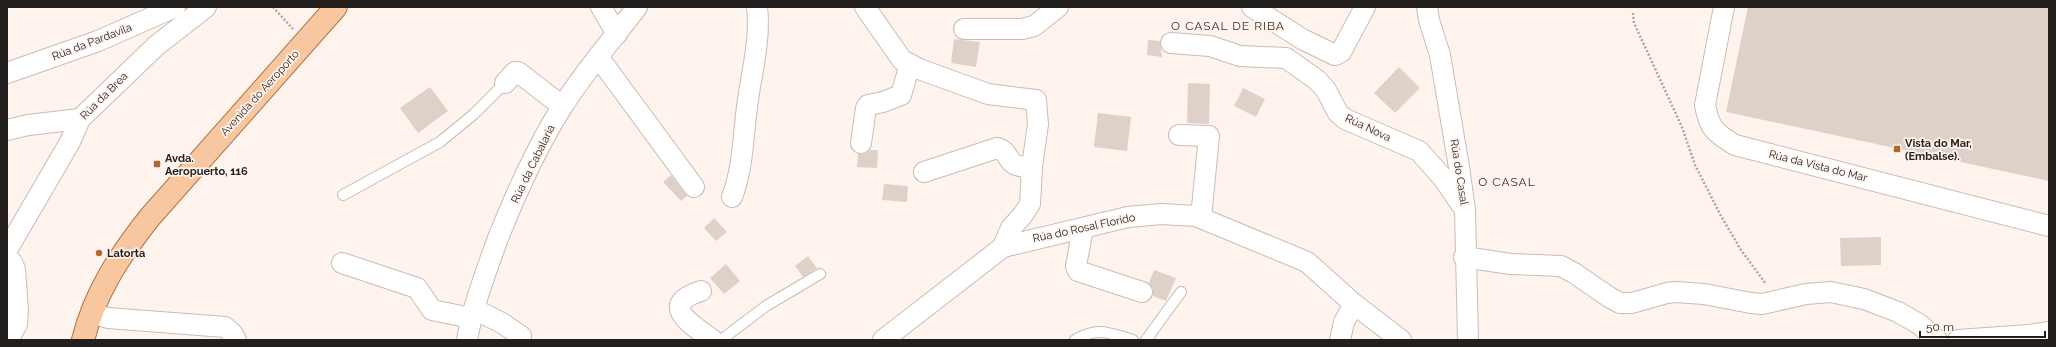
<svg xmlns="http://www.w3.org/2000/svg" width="2056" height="347" font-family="Raleway,sans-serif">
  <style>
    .building { fill: #ddd1c8 }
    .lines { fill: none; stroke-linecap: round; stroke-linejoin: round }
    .lane-casing { stroke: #c8bcb3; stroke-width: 12 }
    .street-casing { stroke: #c8bcb3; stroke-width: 22 }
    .primary-casing { stroke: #ab7448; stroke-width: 24 }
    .path { stroke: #aca49e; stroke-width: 2.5; stroke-dasharray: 2 2; stroke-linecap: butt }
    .lane { stroke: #fff; stroke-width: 10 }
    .street { stroke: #fff; stroke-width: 20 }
    .primary { stroke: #f8c79f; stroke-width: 22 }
    .poi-dot { fill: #ab6b34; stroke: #fff4ed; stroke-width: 1.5 }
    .labels { text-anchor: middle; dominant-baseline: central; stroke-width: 3.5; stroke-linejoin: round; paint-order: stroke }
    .street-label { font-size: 11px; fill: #231f1c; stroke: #fff4ed }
    .poi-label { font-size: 11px; font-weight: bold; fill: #231f1c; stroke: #fff4ed; text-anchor: start }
    .neighbourhood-label { font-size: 12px; letter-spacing: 1px; fill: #3b322a; stroke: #fff4ed }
  </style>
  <rect width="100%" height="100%" fill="#fff4ed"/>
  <!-- building -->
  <g class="building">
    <path d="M1748 7H2049V181L1726 112Z"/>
    <path d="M954 39 980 42 976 67 951 63Z"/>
    <path d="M1148 40 1160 41 1162 57 1147 55Z"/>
    <path d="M1399 67 1420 88 1395 113 1374 93Z"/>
    <path d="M1188 83 1210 84 1209 124 1187 123Z"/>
    <path d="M430 87 448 111 418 133 400 108Z"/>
    <path d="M1243 88 1265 99 1256 117 1234 106Z"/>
    <path d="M1098 113 1131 117 1127 151 1094 147Z"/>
    <path d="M870 150H878L877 168 857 167 858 154H865Z"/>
    <path d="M671 175 687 196 681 201 663 182Z"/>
    <path d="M884 184 908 186 907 202 882 200Z"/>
    <path d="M714 218 727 232 716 241 704 228Z"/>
    <path d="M1881 237V265L1841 266 1840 238Z"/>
    <path d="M808 256 817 268 803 277 795 266Z"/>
    <path d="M726 264 740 281 724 294 710 278Z"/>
    <path d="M1154 270 1176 278 1166 301 1153 296V289L1149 283Z"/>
  </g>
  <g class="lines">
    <defs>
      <g id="lane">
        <path d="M343 195 440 142 474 114 505 83"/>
        <path d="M721 340 766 306 820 274"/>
        <path d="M1075 340C1098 326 1109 333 1133 340"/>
        <path d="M1146 340 1181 292"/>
      </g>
      <g id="street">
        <path d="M601 7 617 34"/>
        <path d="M865 7 902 60 919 69 988 94 1036 100 1038 124 1032 167 1030 204 1022 216 1011 228 1003 247"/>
        <path d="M1252 7 1302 39 1335 55 1341 52 1365 7"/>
        <path d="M1427 7 1429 20 1440 55 1459 167 1465 210 1468 340"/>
        <path d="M1724 7 1705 105C1709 128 1715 133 1735 145L2049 226"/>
        <path d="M964 29H1022L1034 26 1058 7"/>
        <path d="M1171 43 1210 46 1240 56 1286 58 1317 80 1326 90 1338 113 1345 119 1419 151 1443 178 1465 210"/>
        <path d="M599 58 694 187"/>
        <path d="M7 73 98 41 175 7"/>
        <path d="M505 83 515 72H518L562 106"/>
        <path d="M7 130 28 125 80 119"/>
        <path d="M1179 135 1209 136 1201 218"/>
        <path d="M861 143 866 108 868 105 883 102 901 95 910 64"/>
        <path d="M924 172 997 148C1009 151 1007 162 1016 165 1020 167 1027 166 1032 167"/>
        <path d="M732 197C743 168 743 138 747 107 751 73 761 41 757 7"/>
        <path d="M1083 228 1076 266 1078 271 1142 292"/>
        <path d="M7 250 70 142 80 119 156 46 206 7"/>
        <path d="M1464 257 1511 264 1561 266 1574 273 1609 297 1620 303H1632L1667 293 1675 292 1704 294 1751 303 1762 304 1806 294 1831 292 1864 299 1898 312 1919 324 1937 340"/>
        <path d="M7 258 12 262 15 269 18 310 17 324 8 340"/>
        <path d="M342 263 417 288 432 310 471 318"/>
        <path d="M701 291C656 305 694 326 713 340"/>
        <path d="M474 309 502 323 521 336"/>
        <path d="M91 313 108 318 225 327 232 333 236 340"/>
        <path d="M467 340C473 305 486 272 498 238 516 193 536 148 562 107 584 72 612 40 637 7"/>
        <path d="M883 340 1003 247 1128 217 1161 214 1196 216 1307 262 1354 304 1401 340"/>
        <path d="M1340 340 1344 322 1354 304"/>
        <path d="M1958 340 2029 335 2049 332"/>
      </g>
      <path id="primary" d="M83 340C95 292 120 255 150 217L336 7"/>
    </defs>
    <!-- lane casing -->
    <use href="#lane" class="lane-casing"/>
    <!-- street casing -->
    <use href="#street" class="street-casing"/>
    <!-- primary casing -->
    <use href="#primary" class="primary-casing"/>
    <!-- path -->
    <g class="path">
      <path d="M273 7 293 29"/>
      <path d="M1633 13 1634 23 1682 127 1695 165 1721 216 1741 250 1766 284"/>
    </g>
    <!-- lane -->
    <use href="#lane" class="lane"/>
    <!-- street -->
    <use href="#street" class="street"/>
    <!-- primary -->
    <use href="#primary" class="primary"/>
  </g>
  <!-- markers -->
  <g class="poi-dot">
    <rect x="1893" y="145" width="8" height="8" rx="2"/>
    <rect x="153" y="160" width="8" height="8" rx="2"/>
    <circle cx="99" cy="253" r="4"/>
  </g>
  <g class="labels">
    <!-- street labels -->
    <g class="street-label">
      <text transform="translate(92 42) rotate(-21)">Rúa da Pardavila</text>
      <text transform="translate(260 93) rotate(-48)">Avenida do Aeroporto</text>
      <text transform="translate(104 96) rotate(-45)">Rúa da Brea</text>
      <text transform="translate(1368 128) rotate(25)">Rúa Nova</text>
      <text transform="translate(533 164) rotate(-64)">Rúa da Cabalaria</text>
      <text transform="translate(1818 166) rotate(14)">Rúa da Vista do Mar</text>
      <text transform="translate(1459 172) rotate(81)">Rúa do Casal</text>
      <text transform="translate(1084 228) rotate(-12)">Rúa do Rosal Florido</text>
    </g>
    <!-- poi labels -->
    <g class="poi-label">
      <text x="1905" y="143">Vista do Mar,<tspan x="1905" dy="13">(Embalse).</tspan></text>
      <text x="165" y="158">Avda.<tspan x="165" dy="13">Aeropuerto, 116</tspan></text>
      <text x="107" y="253">Latorta</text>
    </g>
    <!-- neighbourhood labels -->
    <g class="neighbourhood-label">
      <text x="1228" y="26">O CASAL DE RIBA</text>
      <text x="1507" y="182">O CASAL</text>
    </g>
  </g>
  <!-- border -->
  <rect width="2056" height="347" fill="none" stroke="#231f1c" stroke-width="16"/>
  <!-- scale -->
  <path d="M1920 331v6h125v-6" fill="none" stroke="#231f1c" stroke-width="2"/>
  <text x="1926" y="331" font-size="12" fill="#231f1c" stroke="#fff4ed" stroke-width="3" paint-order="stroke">50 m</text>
</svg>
